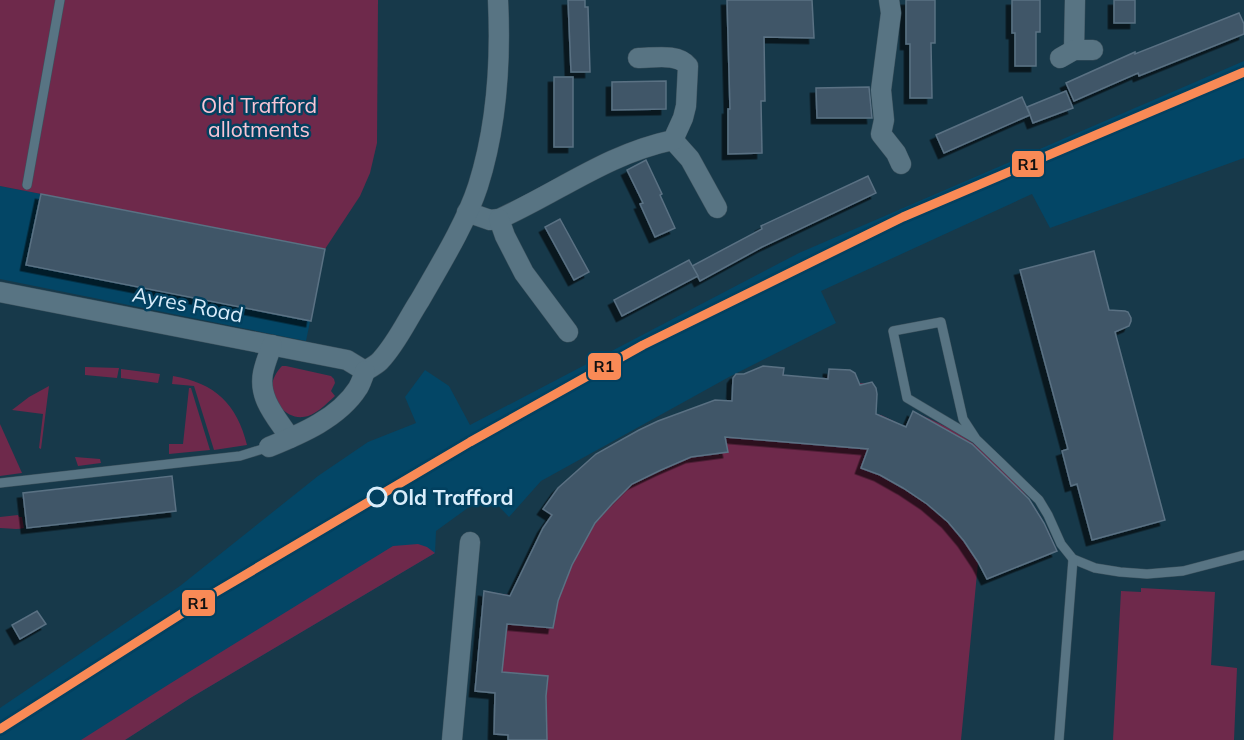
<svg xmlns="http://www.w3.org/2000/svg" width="1244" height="740" font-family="Mulish,sans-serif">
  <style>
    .built { fill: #034666 }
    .green { fill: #6e294b }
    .building { fill: #405668; stroke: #5a7183; stroke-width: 1.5; filter: url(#shadow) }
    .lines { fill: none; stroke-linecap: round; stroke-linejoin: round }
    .lane-casing { stroke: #3c525e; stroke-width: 10 }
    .street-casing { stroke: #3c525e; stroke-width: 21 }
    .lane { stroke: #587483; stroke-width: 9 }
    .street { stroke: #587483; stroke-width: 20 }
    .rail-1-casing { stroke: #02405f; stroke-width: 14 }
    .rail-1 { stroke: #f98a56; stroke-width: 9 }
    .stop-dot { fill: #02405f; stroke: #d9edfb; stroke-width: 3 }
    .labels { text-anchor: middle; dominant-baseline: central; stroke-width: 5; stroke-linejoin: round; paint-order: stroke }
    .park-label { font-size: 21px; fill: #f8c5d5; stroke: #02405f }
    .street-label { font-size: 21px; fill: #d9edfb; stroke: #02405f }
    .stop-label { font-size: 21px; font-weight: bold; fill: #d9edfb; stroke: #02405f; text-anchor: start }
    .line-badge { stroke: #02405f; stroke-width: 2 }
    .pale-badge-label { font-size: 16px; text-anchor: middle; font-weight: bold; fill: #111 }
  </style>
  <defs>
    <filter id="shadow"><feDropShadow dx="-5.5" dy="5.5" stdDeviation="0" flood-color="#0009"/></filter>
  </defs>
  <rect width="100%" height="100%" fill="#17394a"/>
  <!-- built -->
  <g class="built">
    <path d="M1244 61V158L1050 228 1032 194 821 291 836 323 729 377 541 481 509 517 487 494 436 531 435 553 192 697 125 740H0V708L180 586 318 476 368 442 416 423 405 397 425 370 449 386 470 425 799 253Z"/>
    <path d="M0 186 325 249 306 341 0 279Z"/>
  </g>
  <!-- green -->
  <g class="green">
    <path d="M0 0H378L377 143 370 173 360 196 325 249 0 186Z"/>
    <path d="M282 366H286L331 376 334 379 335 383 331 391 335 396C326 404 315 416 303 417 287 419 272 402 272 387 272 379 277 371 282 366Z"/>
    <path d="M763 366 784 368V375L827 379 829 369 857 383 873 384C881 394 876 404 869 413L881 415 906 427 913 411C929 419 945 425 959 434 992 454 1028 491 1045 525 1050 533 1053 542 1057 551L978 563 961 740H508V735L494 734 495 693 475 691 484 591 557 603 543 528 551 515 543 509 558 488 596 454 639 430 658 421 702 405 738 401 732 394 733 377 737 374 745 375Z"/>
    <path d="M85 367 119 368 117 378 85 375Z"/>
    <path d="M121 369 160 374 158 383 121 378Z"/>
    <path d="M173 376C215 383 237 404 247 445L214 450 194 386 172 384Z"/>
    <path d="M49 386 41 449 39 448 43 414 12 410 29 397Z"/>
    <path d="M189 388H191L210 450 169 454V444H183Z"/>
    <path d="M0 424 22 473 0 476Z"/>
    <path d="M75 457 100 459 101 463 78 466Z"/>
    <path d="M18 515 19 517H22L24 528C16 530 9 528 0 528V517Z"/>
    <path d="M418 544 427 547 435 553 192 697 125 740H81L171 683 393 546Z"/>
    <path d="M1141 588 1215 592 1211 665 1237 668 1234 740H1113L1121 591 1141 592Z"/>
  </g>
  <!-- building -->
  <g class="building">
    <path d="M568 0H585V7H588L590 72H571Z"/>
    <path d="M727 0H812L814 38 764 37 765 101H761L762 153 728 154V109H730Z"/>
    <path d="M906 0H935V43H931L932 98H910V44H906Z"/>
    <path d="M1012 0H1040V32H1036V66H1015V33H1012Z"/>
    <rect x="1114" y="0" width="21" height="23"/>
    <path d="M1239 13 1244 24V34L1139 76 1138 73 1074 101 1066 83 1135 52V54Z"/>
    <rect x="554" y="77" width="19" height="70"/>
    <path d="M666 81V109L612 110V82Z"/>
    <path d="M869 87 872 118H817L816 88Z"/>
    <path d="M1066 91 1073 108 1033 123 1027 107Z"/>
    <path d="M1022 97 1030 115 944 153 936 135Z"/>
    <path d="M646 160 662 194 660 195 675 228 655 237 640 204 643 203 627 170Z"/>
    <path d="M868 176 876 193 762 247 700 281 692 266 762 229 761 226Z"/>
    <path d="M41 194 325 249 311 321 26 265Z"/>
    <path d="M560 219 589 272 574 280 545 227Z"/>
    <path d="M1094 251 1109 310 1125 311 1128 312 1131 318V321L1129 326 1115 332 1165 520 1092 540 1077 484 1071 486 1062 451 1068 449 1020 270Z"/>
    <path d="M689 260 698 276 622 316 614 300Z"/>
    <path d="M763 366 784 368 783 375 828 379 829 369 850 370 855 373 860 385 872 382 876 388 877 394 876 414 906 427 913 411 972 444 1029 499 1044 523 1057 551 987 579 978 562 964 541 948 522 927 504 903 488 880 475 861 468 868 449 725 437 728 452 691 457 661 470 632 484 612 504 595 523 572 565 558 601 553 628 507 624 502 672 548 676 546 696 547 740H508V735L494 734 495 693 475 691 484 591 510 596 543 528 552 515 543 509 558 488 596 454 639 430 658 421 715 400 732 401 733 378 736 374H744Z"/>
    <path d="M172 476 176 511 27 528 23 493Z"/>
    <path d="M37 611 46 624 20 639 12 625Z"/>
  </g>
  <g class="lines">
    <defs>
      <g id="lane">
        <path d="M27 185 60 0"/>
        <path d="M976 439 963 419 941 322 893 331 907 398 976 439 999 461 1039 500 1048 515 1061 544 1073 559 1095 568 1120 572 1147 574 1183 571 1244 555"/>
        <path d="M0 483 240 456 269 447"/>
        <path d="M1059 740 1073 559"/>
      </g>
      <g id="street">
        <path d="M889 0 891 13 881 90 884 120 881 134 896 153 901 164"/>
        <path d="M1074 50 1075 0"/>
        <path d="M1060 58 1074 50H1093"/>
        <path d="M673 140 690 159 717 208"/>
        <path d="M467 212 490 220 499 219C559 192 607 154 673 140L683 118 686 106 688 66C678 53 654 58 638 58"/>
        <path d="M499 219 505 236 524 273 568 332"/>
        <path d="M0 292 347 360 365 371"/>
        <path d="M272 345C269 354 265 363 263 373 258 399 277 418 290 438"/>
        <path d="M365 371C370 368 376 365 380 361 397 343 407 320 420 300 440 265 466 223 478 186 497 126 501 62 498 0"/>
        <path d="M269 447C301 434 339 418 358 388 361 383 363 377 365 371"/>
        <path d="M452 740 470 542"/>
      </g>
    </defs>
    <!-- lane casing -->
    <use href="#lane" class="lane-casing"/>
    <!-- street casing -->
    <use href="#street" class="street-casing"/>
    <!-- lane -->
    <use href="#lane" class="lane"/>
    <!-- street -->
    <use href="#street" class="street"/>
    <defs>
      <path id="rail-1" d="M0 729 211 595 470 442 643 345 903 217 1244 72"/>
    </defs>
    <!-- rail-1 casing -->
    <use href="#rail-1" class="rail-1-casing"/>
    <!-- rail-1 -->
    <use href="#rail-1" class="rail-1"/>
  </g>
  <!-- markers -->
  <circle class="stop-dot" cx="377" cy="497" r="9"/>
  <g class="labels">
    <!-- park labels -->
    <g class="park-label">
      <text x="259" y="105">Old Trafford<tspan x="259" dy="24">allotments</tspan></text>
    </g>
    <!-- street labels -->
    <g class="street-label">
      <text transform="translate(188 304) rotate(11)">Ayres Road</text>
    </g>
    <!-- stop labels -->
    <g class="stop-label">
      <text x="392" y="497">Old Trafford</text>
    </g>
  </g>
  <g class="line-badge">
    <rect x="1011" y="150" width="34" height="28" rx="6" fill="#f98a56"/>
    <rect x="587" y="352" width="35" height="29" rx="6" fill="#f98a56"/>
    <rect x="181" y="589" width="35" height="28" rx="6" fill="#f98a56"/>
  </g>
  <g class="pale-badge-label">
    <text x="1028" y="170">R1</text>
    <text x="604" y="372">R1</text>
    <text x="198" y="609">R1</text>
  </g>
</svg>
